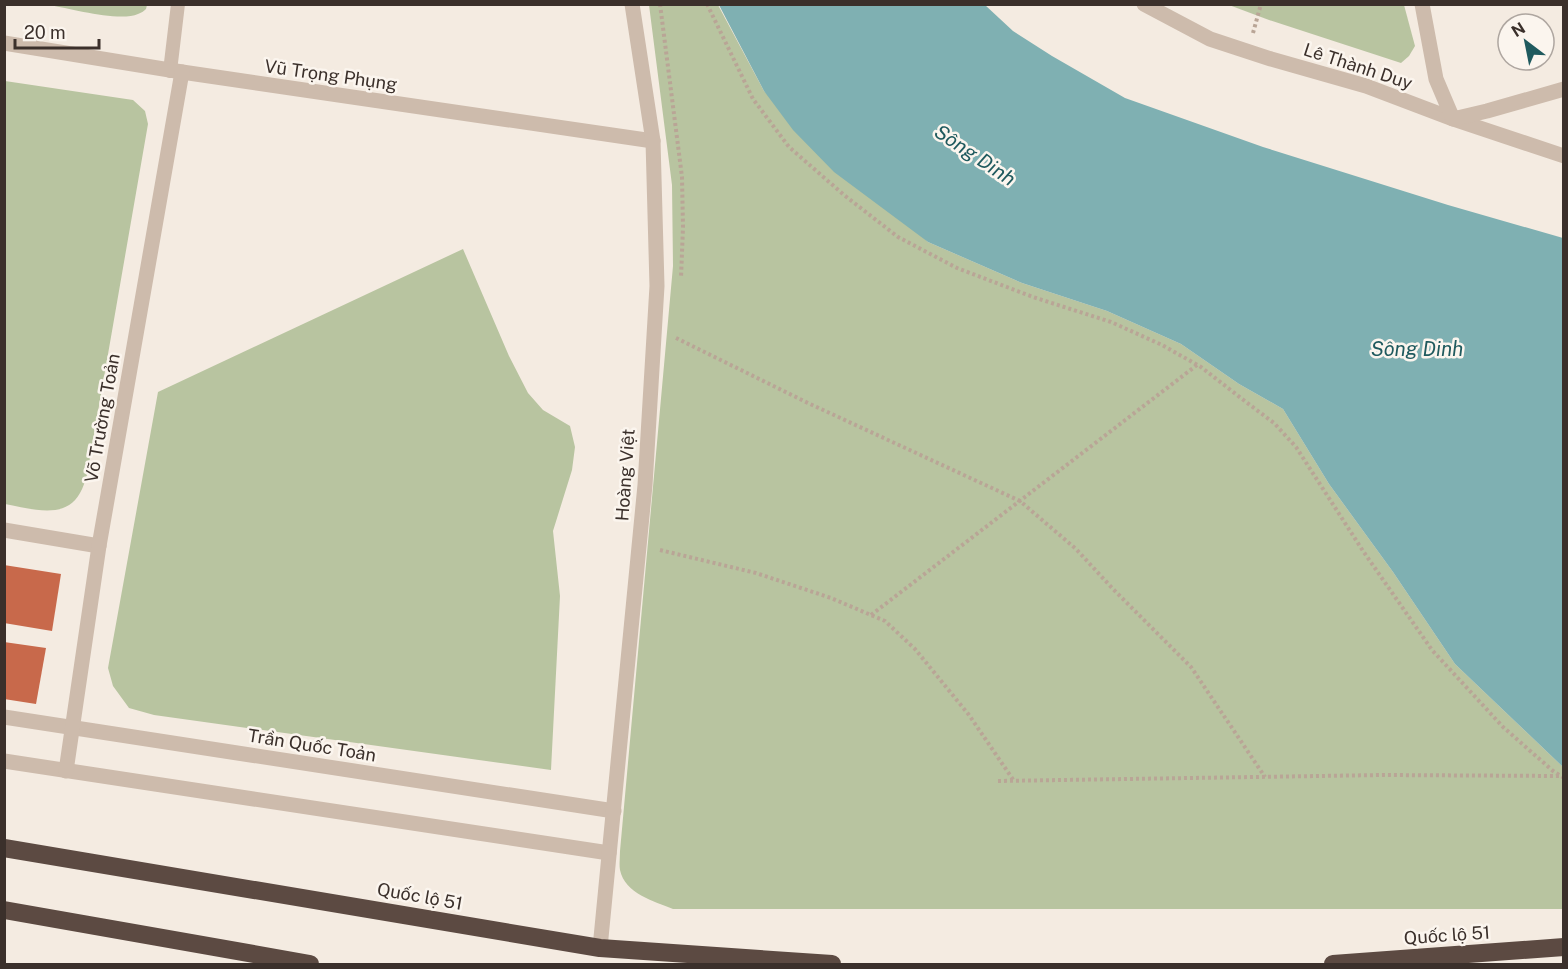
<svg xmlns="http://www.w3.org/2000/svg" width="1568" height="969" font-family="'Public Sans',sans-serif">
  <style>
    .green { fill: #b8c4a0 }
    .water { fill: #7fb0b2 }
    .building { fill: #c8694b }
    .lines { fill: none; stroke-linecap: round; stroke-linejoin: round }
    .path { stroke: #b9a596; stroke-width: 4; stroke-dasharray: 3 3; stroke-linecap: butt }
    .lane { stroke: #cdbbac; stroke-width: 14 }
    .street { stroke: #cdbbac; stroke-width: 15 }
    .highway { stroke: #5c4a42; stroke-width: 18 }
    .labels { text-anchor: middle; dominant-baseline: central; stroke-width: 5; stroke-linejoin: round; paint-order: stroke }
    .street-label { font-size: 18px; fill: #3b302b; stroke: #fbf5ee }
    .water-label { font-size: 20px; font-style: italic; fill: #1f5a5e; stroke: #fbf5ee }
  </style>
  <rect width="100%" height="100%" fill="#f4ebe1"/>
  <!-- green -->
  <g class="green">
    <path d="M50 5 147 4V5L146 9C144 11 141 13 138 14 120 22 71 9 50 5Z"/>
    <path d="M649 5H718L764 91 928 242 1022 283 1107 311 1181 344 1239 384 1283 409 1329 484 1393 572 1455 664 1563 767V909H673C654 901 625 894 620 870 619 864 620 857 620 851L673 266 672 185Z"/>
    <path d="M1229 5H1404L1415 46 1409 56 1401 63 1269 20Z"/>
    <path d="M5 81 133 100 145 111 148 124 87 475C85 481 83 488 80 493 65 521 29 508 5 504Z"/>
    <path d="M463 249 509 356 528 393 543 410 570 426 575 447 572 470 553 531 560 596 551 770 154 715 129 708 113 686 108 668 158 392Z"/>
  </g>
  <!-- water -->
  <path class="water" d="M719 5H985L1013 31 1052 56 1125 98 1263 147 1448 205 1563 238V767L1455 664 1393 572 1329 484 1283 409 1239 384 1181 344 1107 311 1022 283 928 242 834 172 793 130 764 91Z"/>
  <!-- building -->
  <g class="building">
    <path d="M4 565 61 574 52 631 4 623Z"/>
    <path d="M4 642 46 648 36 704 4 699Z"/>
  </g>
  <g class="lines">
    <!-- path -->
    <g class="path">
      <path d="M660 4 682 177 683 227 681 278"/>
      <path d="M707 4 753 99 789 147 844 195 898 237 957 268 1033 297 1111 322 1162 345 1201 367 1246 402 1274 423 1296 447 1363 551 1432 650 1503 727 1553 771 1564 778"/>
      <path d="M1253 33 1261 4"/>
      <path d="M676 338 808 403 1020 501 1076 549 1113 589 1191 667 1265 777"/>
      <path d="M660 550 756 573 831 598 885 621 915 649 969 715 1014 781"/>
      <path d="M871 615 1197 365"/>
      <path d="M998 781 1382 775 1560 776"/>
    </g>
    <!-- lane -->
    <path class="lane" d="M170 71 178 4"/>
    <!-- street -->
    <g class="street">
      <path d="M1144 4 1210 39 1271 59 1366 86 1453 119 1564 156"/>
      <path d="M1422 4 1436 79 1453 119 1487 111 1564 89"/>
      <path d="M4 43 182 72 653 141"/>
      <path d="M4 530 99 546"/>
      <path d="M4 717 614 811"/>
      <path d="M4 761 609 853"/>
      <path d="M66 771 99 546 182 72"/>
      <path d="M600 948 645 485 657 286 653 141 632 4"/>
    </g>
    <!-- highway -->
    <g class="highway">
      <path d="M4 848 600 948 832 964"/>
      <path d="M4 910 310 964"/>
      <path d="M1333 964 1564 947"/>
    </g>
  </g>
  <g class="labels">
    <!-- street labels -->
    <g class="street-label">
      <text transform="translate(1358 66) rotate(18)">Lê Thành Duy</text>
      <text transform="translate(331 75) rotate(8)">Vũ Trọng Phụng</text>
      <text transform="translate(102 418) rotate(-80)">Võ Trường Toản</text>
      <text transform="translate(625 475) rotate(-86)">Hoàng Việt</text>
      <text transform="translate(312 745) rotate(9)">Trần Quốc Toản</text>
      <text transform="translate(420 896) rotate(10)">Quốc lộ 51</text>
      <text transform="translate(1447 935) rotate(-4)">Quốc lộ 51</text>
    </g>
    <!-- water labels -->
    <g class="water-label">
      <text transform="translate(975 155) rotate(34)">Sông Dinh</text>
      <text x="1417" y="349">Sông Dinh</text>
    </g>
  </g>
  <!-- border -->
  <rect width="1568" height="969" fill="none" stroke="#3b302b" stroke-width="12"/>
  <!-- north arrow -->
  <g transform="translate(1526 42) rotate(328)"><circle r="28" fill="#fbf5ee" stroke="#aea6a0" stroke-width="1.5"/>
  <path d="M0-4.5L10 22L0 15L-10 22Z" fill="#1f5a5e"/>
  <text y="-9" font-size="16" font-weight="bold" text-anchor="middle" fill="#3b302b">N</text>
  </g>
  <!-- scale -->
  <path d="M15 39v9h84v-9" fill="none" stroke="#3b302b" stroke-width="3"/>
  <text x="24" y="39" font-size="18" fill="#3b302b" stroke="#fbf5ee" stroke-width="4.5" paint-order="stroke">20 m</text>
</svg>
